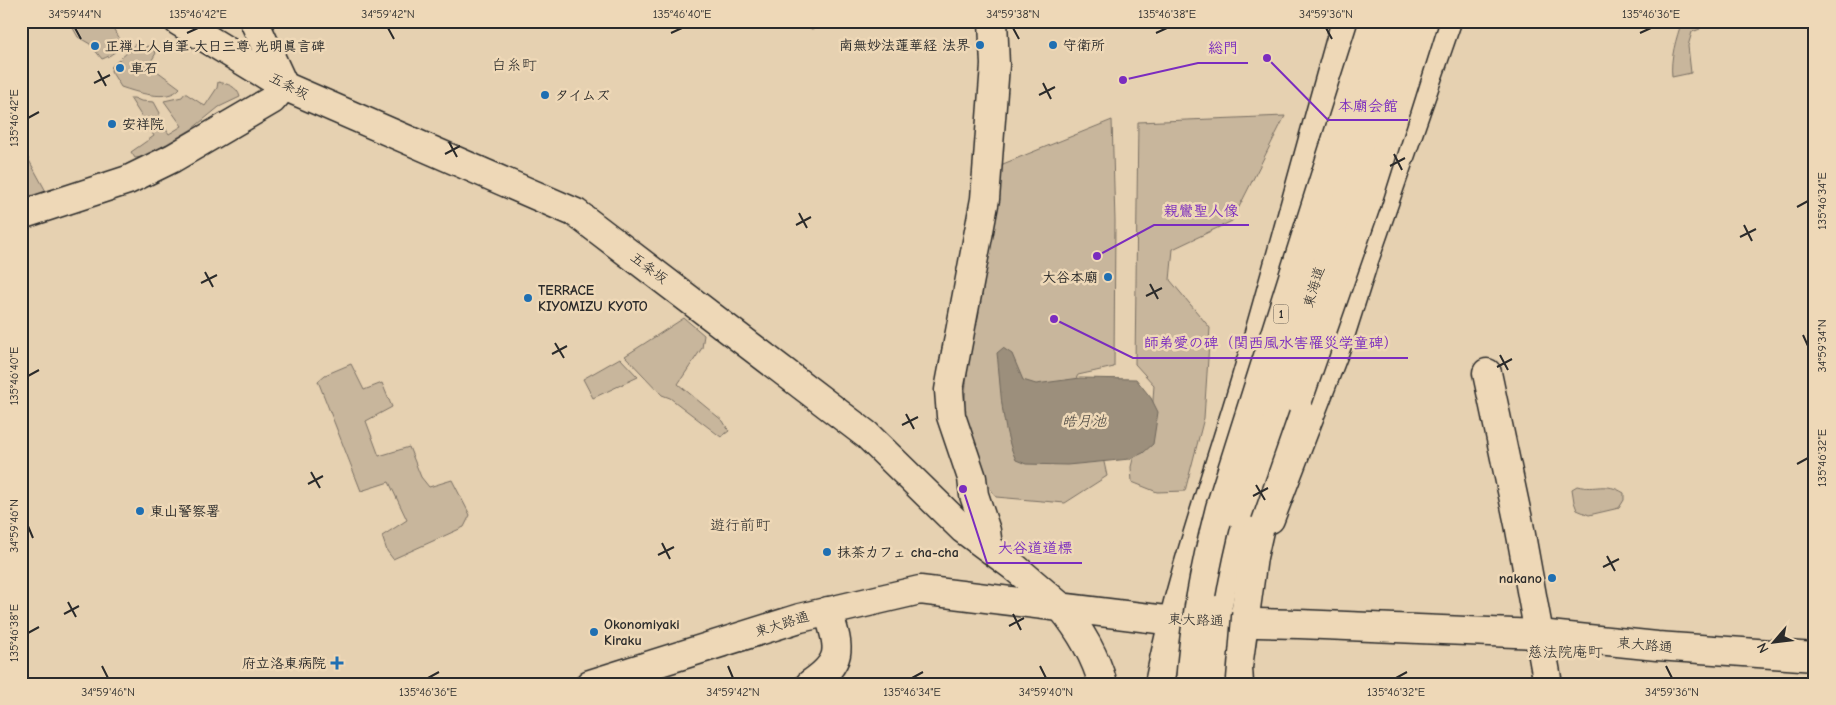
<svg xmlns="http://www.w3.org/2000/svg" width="1836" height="705" font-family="'Comic Neue','Klee One',sans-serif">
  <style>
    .green { fill: #c8b69c; stroke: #7a7064 }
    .water { fill: #9c8f7c; stroke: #6f675c }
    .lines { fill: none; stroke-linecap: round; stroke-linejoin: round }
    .street-casing { stroke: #2b2b2b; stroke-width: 31 }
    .secondary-casing { stroke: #2b2b2b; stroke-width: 31 }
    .highway-casing { stroke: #2b2b2b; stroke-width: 31 }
    .street { stroke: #eed8b7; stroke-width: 28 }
    .secondary { stroke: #eed8b7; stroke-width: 28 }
    .highway { stroke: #eed8b7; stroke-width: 28 }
    .highway-bridge-casing { stroke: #2b2b2b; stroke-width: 31; stroke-linecap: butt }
    .highway-bridge { stroke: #eed8b7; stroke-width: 28 }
    .ticks { fill: none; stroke: #2b2b2b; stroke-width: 2 }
    .poi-dot { fill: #1f6fb2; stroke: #eed8b7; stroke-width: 2 }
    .labels { text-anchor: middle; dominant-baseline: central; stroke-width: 5; stroke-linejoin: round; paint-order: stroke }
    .shield { fill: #eed8b7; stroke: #665f55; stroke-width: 1 }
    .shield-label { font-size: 12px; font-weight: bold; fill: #2b2b2b }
    .poi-label { font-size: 14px; font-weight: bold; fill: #2b2b2b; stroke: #eed8b7; text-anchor: start }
    .street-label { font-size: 14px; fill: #2b2b2b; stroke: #eed8b7 }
    .neighbourhood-label { font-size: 15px; fill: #2b2b2b; stroke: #eed8b7 }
    .water-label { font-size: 15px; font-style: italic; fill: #47443f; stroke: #eed8b7 }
    .leader { fill: none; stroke: #7b2cbf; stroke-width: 2 }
    .callout-dot { fill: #7b2cbf; stroke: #eed8b7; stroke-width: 2 }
    .callout-label { font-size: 15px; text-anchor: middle; font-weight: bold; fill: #7b2cbf; stroke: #eed8b7; stroke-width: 5; stroke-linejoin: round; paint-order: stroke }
    .neatline { fill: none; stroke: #2b2b2b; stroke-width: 2 }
    .ticks-label { font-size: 12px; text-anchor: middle; fill: #2b2b2b }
  </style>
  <rect width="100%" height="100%" fill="#e6d1b1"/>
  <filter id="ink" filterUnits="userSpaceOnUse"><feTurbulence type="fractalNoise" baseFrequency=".02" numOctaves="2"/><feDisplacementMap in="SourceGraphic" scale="10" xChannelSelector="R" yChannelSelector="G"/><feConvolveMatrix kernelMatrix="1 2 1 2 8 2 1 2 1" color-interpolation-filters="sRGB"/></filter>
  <g filter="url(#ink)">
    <!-- green -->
    <g class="green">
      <path d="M69 21H108L123 43C118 50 111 56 102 59L90 44 78 37Z"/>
      <path d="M805 21H862L811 29Z"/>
      <path d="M1682 21H1700V29L1692 32 1688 46 1691 73 1672 77C1670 58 1676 39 1682 21Z"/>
      <path d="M135 44 142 50 147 46 150 47 156 53 149 65 180 88C168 103 136 92 121 87L111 71 112 66 128 52Z"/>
      <path d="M218 82C228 84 237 86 240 97L219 107 192 129 153 152 142 157 135 158 131 152 154 136 130 98H134L141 101 154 102 160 113 158 117 169 134 182 126 164 101 182 97 185 93 205 106 217 88Z"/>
      <path d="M1285 116 1232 221 1173 249 1170 280 1210 328 1204 418 1185 491 1157 492 1132 482 1131 467 1137 443 1151 430 1154 385 1135 364 1138 122Z"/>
      <path d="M1112 120 1115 221 1114 367 1078 375 1073 384 1102 453 1107 476 1065 503 996 497 986 482 964 415 967 368 983 288 998 166Z"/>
      <path d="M25 153 48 195 21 203V154Z"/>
      <path d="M684 318 704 335 702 348 678 384 723 421 729 431 721 437 670 398 662 395 625 356Z"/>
      <path d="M620 358 638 377 593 398 583 379Z"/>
      <path d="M351 364 364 390 382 383 392 407 366 421 379 456 409 447 421 477 429 487 452 480 470 515 464 527 393 559 387 551 382 536 407 520 389 482 361 491 318 381 325 375Z"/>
      <path d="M1577 486C1596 491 1605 481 1624 493V500L1619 508 1589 515 1577 510 1574 502 1572 489Z"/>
    </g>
    <!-- water -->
    <path class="water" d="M1003 348 1012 354 1023 380 1036 384 1080 378 1136 379 1151 398 1158 412 1153 444 1143 453 1130 459 1067 465 1026 464 1016 460C1001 428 1001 388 997 353Z"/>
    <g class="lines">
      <defs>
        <g id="street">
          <path d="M178 21 284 86 576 213 867 435 963 529 1013 566 1061 607"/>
          <path d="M21 215 128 180 173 158 272 100 284 86 254 21"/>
          <path d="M1487 373 1519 524 1548 684"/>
          <path d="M1270 519 1338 342 1364 260 1447 21"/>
          <path d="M988 547 986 531 974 495 972 478 951 416 949 390 985 199 995 65 993 21"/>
          <path d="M810 684C845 660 839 648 828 611"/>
        </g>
        <path id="secondary" d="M590 684 800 618 920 590 1174 621 1299 624 1539 634 1657 646 1815 657"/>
        <g id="highway">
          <path d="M1061 607C1080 630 1095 655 1103 684"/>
          <path d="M1217 610 1228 552 1238 513"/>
          <path d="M1159 684C1179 581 1215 482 1245 382 1280 262 1312 141 1346 21"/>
          <path d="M1239 684 1238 667 1253 557 1272 473 1298 400"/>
        </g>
      </defs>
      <!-- street casing -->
      <use href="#street" class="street-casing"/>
      <!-- secondary casing -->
      <use href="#secondary" class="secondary-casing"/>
      <!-- highway casing -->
      <use href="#highway" class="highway-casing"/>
      <!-- street -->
      <use href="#street" class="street"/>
      <!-- secondary -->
      <use href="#secondary" class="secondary"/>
      <!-- highway -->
      <use href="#highway" class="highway"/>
      <defs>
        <g id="highway-bridge">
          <path d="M1298 400 1366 205 1424 21"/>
          <path d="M1238 513 1282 387 1398 21"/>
          <path d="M1190 684C1194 624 1205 566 1220 508L1374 21"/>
          <path d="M1211 684 1217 610"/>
        </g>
      </defs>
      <!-- highway-bridge casing -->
      <use href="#highway-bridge" class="highway-bridge-casing"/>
      <!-- highway-bridge -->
      <use href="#highway-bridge" class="highway-bridge"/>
    </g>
  </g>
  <!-- ticks -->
  <path class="ticks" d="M75 28 81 39M388 28 394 39M1013 28 1019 39M1326 28 1332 39M187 33 198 28M671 33 682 28M1156 33 1167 28M1640 33 1651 28M98 71 106 86M94 83 110 75M1043 83 1051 99M1039 95 1055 87M28 118 39 112M449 142 457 157M445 154 460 146M1394 154 1402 170M1390 166 1405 158M1797 207 1808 201M799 213 807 228M796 225 811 217M1744 225 1752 241M1740 237 1756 229M205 272 213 287M201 283 217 275M1150 284 1158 299M1146 296 1162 288M1803 335 1808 346M555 343 564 358M552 354 567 346M1500 355 1508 370M1497 367 1512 359M28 376 39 370M906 414 914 429M902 425 918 417M1797 464 1808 458M311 472 320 488M308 484 323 476M1256 485 1265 500M1253 496 1268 488M28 526 33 538M662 543 670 559M658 555 674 547M1607 556 1615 571M1603 567 1619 559M68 602 76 617M64 614 79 606M1013 614 1021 630M1009 626 1024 618M28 633 39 627M102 666 108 678M728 666 733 678M1040 666 1046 678M1666 666 1672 678M428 678 439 672M912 678 923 672M1396 678 1407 672"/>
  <!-- markers -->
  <g class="poi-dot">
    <circle cx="980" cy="45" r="5"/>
    <circle cx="1053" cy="45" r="5"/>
    <circle cx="95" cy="46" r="5"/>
    <circle cx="120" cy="68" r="5"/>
    <circle cx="545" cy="95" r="5"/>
    <circle cx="112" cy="124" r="5"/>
    <circle cx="1108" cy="277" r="5"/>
    <circle cx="528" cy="298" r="5"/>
    <circle cx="140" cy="511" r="5"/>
    <circle cx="827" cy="552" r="5"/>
    <circle cx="1552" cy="578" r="5"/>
    <circle cx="594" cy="632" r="5"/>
    <path d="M334.5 655.5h5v5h5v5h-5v5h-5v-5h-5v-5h5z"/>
  </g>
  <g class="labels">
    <!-- shield labels -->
    <rect class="shield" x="1273.5" y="304.5" width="15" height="19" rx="4"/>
    <g class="shield-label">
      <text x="1281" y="314">1</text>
    </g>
    <!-- poi labels -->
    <g class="poi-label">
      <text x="970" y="45" text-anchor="end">南無妙法蓮華経 法界</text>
      <text x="1063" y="45">守衛所</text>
      <text x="105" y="46">正禅上人自筆 大日三尊 光明眞言碑</text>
      <text x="130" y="68">車石</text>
      <text x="555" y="95">タイムズ</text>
      <text x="122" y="124">安祥院</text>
      <text x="1098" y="277" text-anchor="end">大谷本廟</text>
      <text x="538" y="290">TERRACE<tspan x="538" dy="16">KIYOMIZU KYOTO</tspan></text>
      <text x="150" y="511">東山警察署</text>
      <text x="837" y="552">抹茶カフェ cha-cha</text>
      <text x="1542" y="578" text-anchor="end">nakano</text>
      <text x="604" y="624">Okonomiyaki<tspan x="604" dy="16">Kiraku</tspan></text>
      <text x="326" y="663" text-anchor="end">府立洛東病院</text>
    </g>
    <!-- street labels -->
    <g class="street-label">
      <text transform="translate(289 86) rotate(27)">五条坂</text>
      <text transform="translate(649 268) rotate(37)">五条坂</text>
      <text transform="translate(1314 287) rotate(-73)">東海道</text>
      <text transform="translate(1196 620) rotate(2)">東大路通</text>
      <text transform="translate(782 624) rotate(-17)">東大路通</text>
      <text transform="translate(1645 645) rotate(5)">東大路通</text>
    </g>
    <!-- neighbourhood labels -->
    <g class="neighbourhood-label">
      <text x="514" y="65">白糸町</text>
      <text x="740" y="525">遊行前町</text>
      <text x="1565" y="652">慈法院庵町</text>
    </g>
    <!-- water labels -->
    <g class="water-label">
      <text x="1084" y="421">皓月池</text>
    </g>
  </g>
  <!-- callouts -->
  <path class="leader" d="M1123 80L1198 63H1248M1267 58L1328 120H1408M1097 256L1154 225H1249M1054 319L1133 358H1408M963 489L987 563H1082"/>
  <g class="callout-dot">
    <circle cx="1123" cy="80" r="5"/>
    <circle cx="1267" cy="58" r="5"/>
    <circle cx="1097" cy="256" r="5"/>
    <circle cx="1054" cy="319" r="5"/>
    <circle cx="963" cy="489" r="5"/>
  </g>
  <g class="callout-label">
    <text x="1223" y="53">総門</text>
    <text x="1368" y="111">本廟会館</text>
    <text x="1201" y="216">親鸞聖人像</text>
    <text x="1271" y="348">師弟愛の碑（関西風水害罹災学童碑）</text>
    <text x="1035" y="553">大谷道道標</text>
  </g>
  <!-- margin -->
  <rect width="1836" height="705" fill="none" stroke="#eed8b7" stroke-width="55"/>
  <!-- north arrow -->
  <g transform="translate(1774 642) rotate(242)" stroke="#eed8b7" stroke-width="4" paint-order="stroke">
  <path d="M0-4L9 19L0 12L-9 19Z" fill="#2b2b2b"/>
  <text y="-8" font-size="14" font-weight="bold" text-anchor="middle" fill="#2b2b2b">N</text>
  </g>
  <rect x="28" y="28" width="1780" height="650" class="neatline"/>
  <g class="ticks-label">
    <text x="75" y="18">34°59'44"N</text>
    <text x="198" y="18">135°46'42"E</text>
    <text x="388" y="18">34°59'42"N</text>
    <text x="682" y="18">135°46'40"E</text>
    <text x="1013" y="18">34°59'38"N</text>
    <text x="1167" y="18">135°46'38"E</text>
    <text x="1326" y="18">34°59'36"N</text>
    <text x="1651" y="18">135°46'36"E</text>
    <text transform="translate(14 118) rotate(-90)" y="4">135°46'42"E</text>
    <text transform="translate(1822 201) rotate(-90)" y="4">135°46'34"E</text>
    <text transform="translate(1822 346) rotate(-90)" y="4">34°59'34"N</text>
    <text transform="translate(14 376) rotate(-90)" y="4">135°46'40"E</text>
    <text transform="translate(1822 458) rotate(-90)" y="4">135°46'32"E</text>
    <text transform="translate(14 526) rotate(-90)" y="4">34°59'46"N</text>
    <text transform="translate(14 633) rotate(-90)" y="4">135°46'38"E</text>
    <text x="108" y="696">34°59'46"N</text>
    <text x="428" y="696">135°46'36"E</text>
    <text x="733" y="696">34°59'42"N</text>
    <text x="912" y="696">135°46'34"E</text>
    <text x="1046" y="696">34°59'40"N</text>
    <text x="1396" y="696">135°46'32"E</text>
    <text x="1672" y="696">34°59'36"N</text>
  </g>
</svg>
